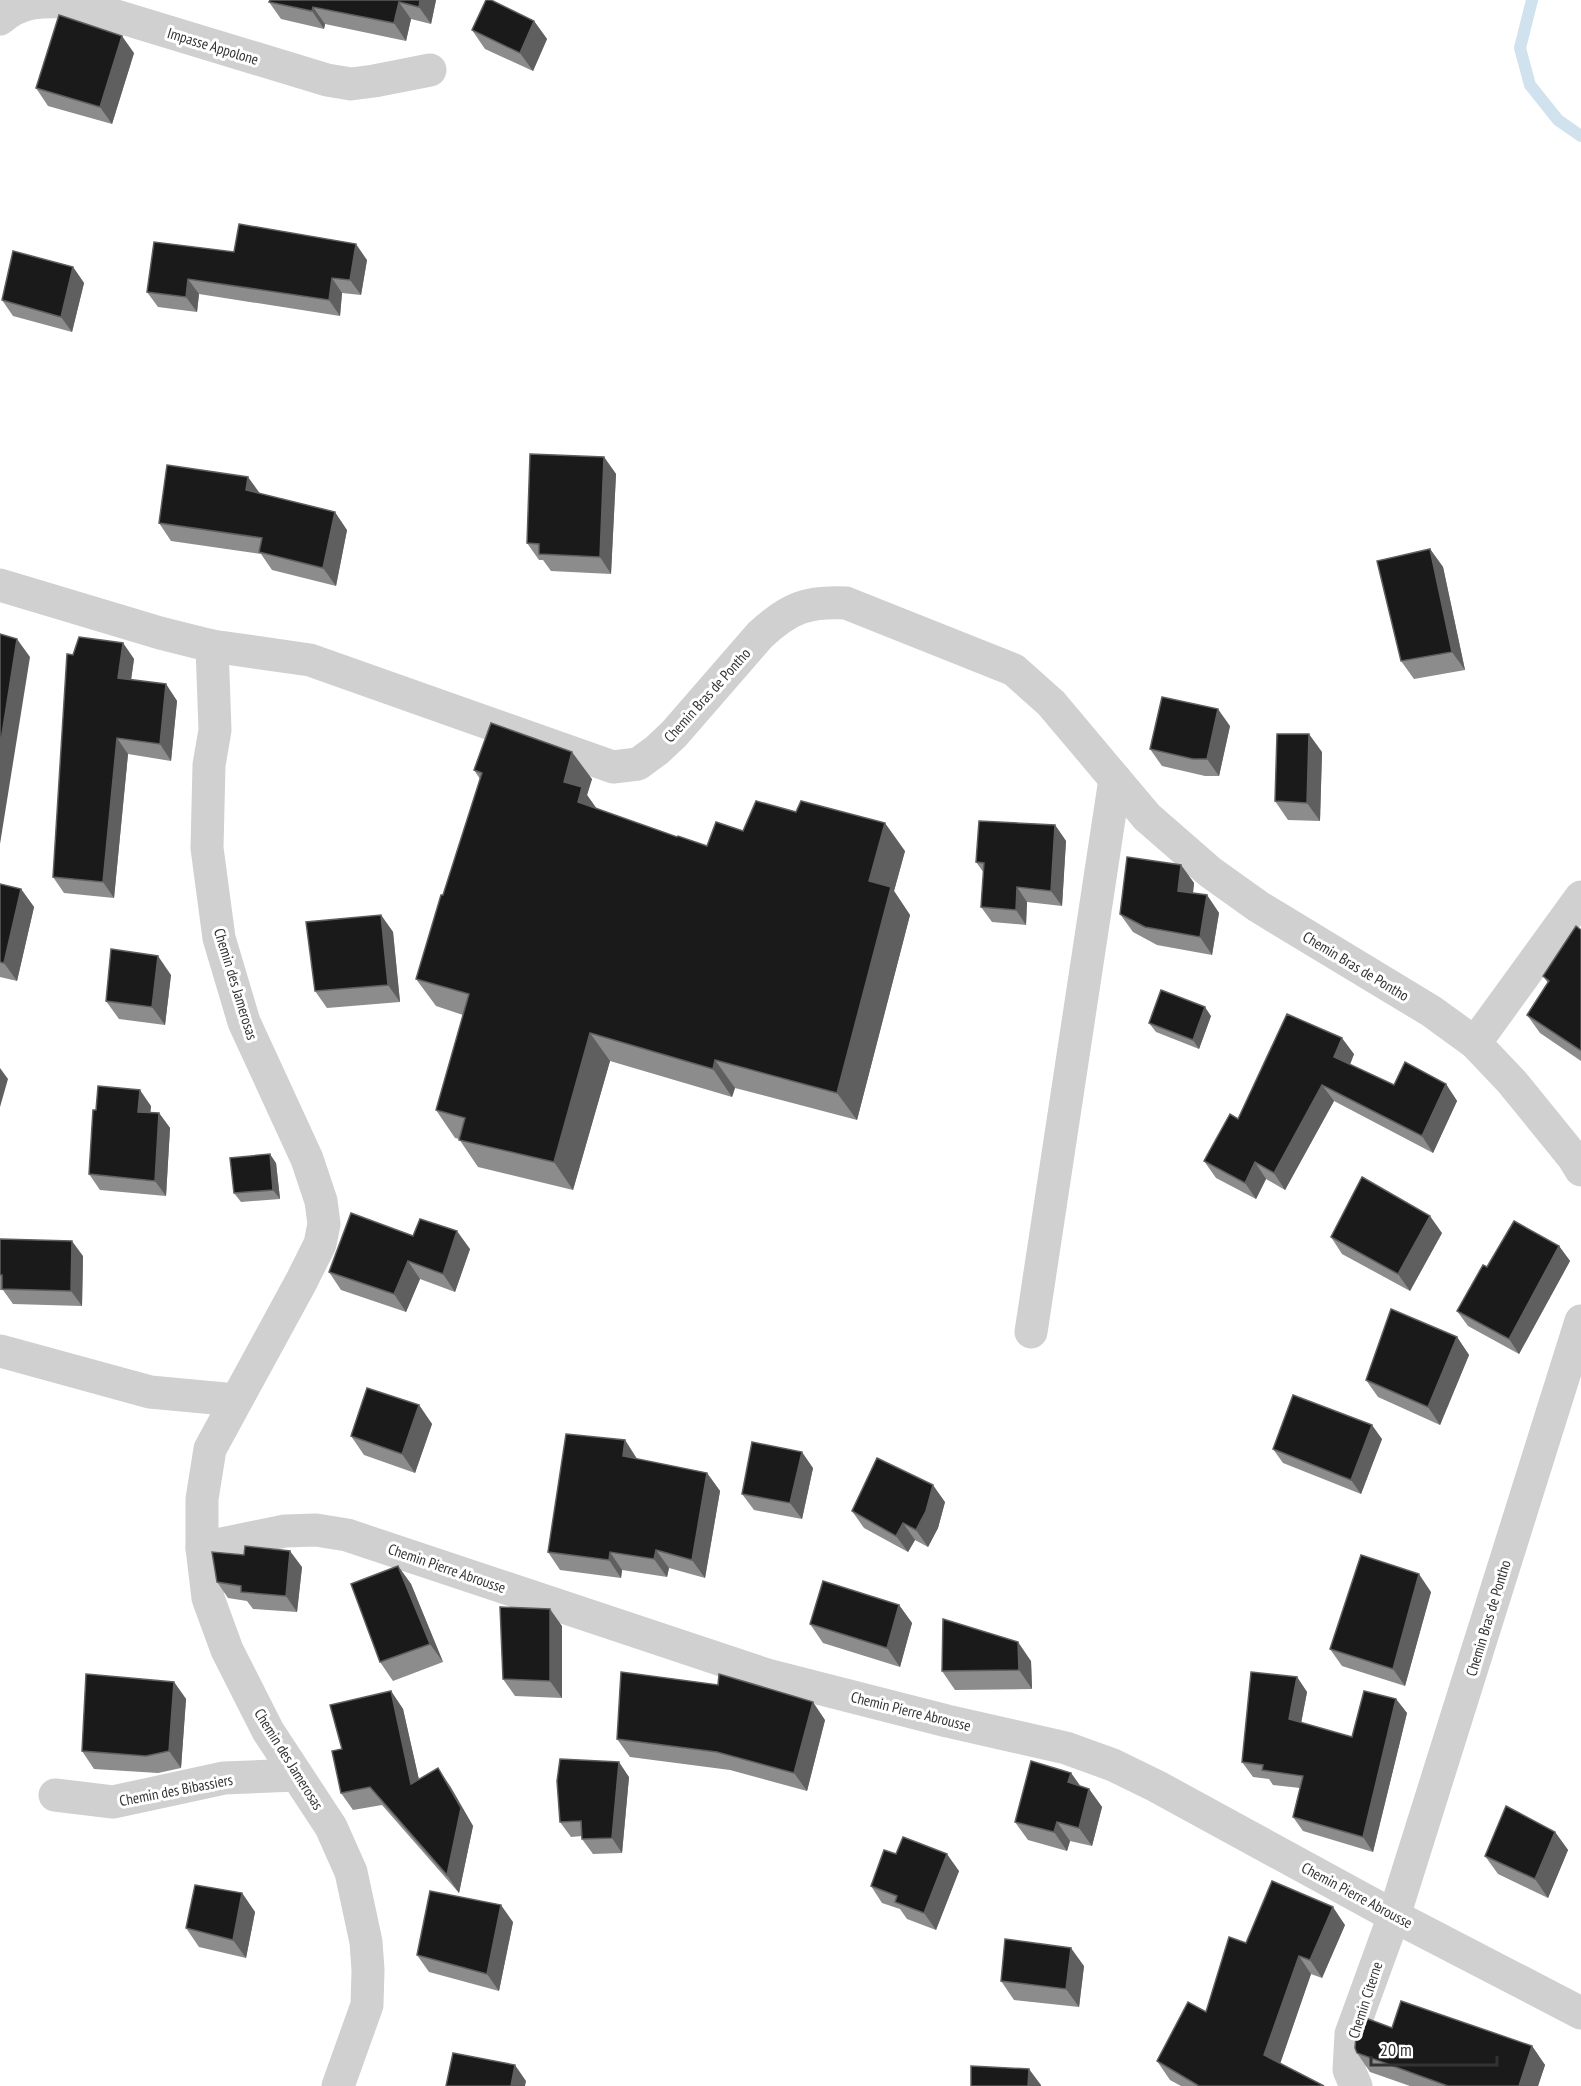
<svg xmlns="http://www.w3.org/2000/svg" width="1581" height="2086" font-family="'PT Sans Narrow',sans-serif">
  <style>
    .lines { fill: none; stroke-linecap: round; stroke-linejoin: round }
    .stream { stroke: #cfe2ee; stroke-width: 12 }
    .street { stroke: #d0d0d0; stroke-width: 33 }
    .wall { fill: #8c8c8c }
    .shaded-wall { fill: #5f5f5f }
    .building { fill: #1a1a1a; stroke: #5f5f5f; stroke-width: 1.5 }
    .labels { text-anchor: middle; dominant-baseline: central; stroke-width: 6; stroke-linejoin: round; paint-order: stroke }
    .street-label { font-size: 15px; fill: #333; stroke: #fff }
  </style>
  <rect width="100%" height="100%" fill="#fff"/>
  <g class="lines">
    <!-- stream -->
    <path class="stream" d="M1532 0 1520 48 1530 85 1558 120 1581 136"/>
    <!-- street -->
    <g class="street">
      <path d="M0 19C22 0 42 1 70 2L327 80 351 84 374 81 430 70"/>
      <path d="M0 585 160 633 212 646 310 660 613 767 638 764 657 750 674 734 760 635C789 608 807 601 846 603L1014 670 1051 703 1147 817 1210 872 1259 907 1431 1011 1475 1043 1512 1082 1573 1157 1581 1170"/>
      <path d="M212 646 215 730 209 765 207 848 219 938 244 1022 307 1159 321 1201 324 1224 320 1244 301 1282 210 1449 202 1499V1548L208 1598 227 1650 268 1731 331 1827 351 1872 366 1942 368 1970 367 2005 338 2086"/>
      <path d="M1475 1043 1581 897"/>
      <path d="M1031 1332 1115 779"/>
      <path d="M0 1351 150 1392 236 1400"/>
      <path d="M202 1548 285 1531 316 1530 347 1535 767 1675 947 1721 1066 1748 1113 1765 1156 1786 1394 1916 1581 2013"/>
      <path d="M55 1795 113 1802 224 1778 296 1775"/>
      <path d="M1356 2086 1349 2070 1351 2034 1394 1916 1581 1321"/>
    </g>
  </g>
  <!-- wall -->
  <g class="wall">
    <path d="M436 0 431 24 411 19 406 41 325 24 324 29 281 19 269 2Z"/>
    <path d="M534 21 547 39 533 71 485 49 472 30Z"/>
    <path d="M134 53 112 124 48 106 36 88Z"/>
    <path d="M234 252 367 260 361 295 342 293 340 316 199 294 197 312 158 307 147 292Z"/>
    <path d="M73 267 84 283 72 332 13 316 2 300Z"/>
    <path d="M604 457 616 474 611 574 551 571 543 560H539L527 543Z"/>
    <path d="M259 493 347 530 336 586 272 570 261 554 171 541 159 523Z"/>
    <path d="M1430 549 1443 567 1465 670 1414 679 1401 661Z"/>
    <path d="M123 643 134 659 131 680 166 684 177 701 171 761 128 754 114 898 64 893 53 877 73 655Z"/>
    <path d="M1230 726 1219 776H1205L1162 766 1150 749Z"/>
    <path d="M1322 752 1320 821 1288 820 1275 801Z"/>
    <path d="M474 770 592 779 587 795 597 809 677 837 707 846 743 831 905 851 894 891 910 915 857 1120 735 1088 732 1097 610 1061 573 1190 478 1167 459 1139 455 1138 436 1110 463 1015 436 1006 416 979 480 779Z"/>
    <path d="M1055 825 1066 841 1062 906 1027 902 1026 925 992 922 981 907 984 873 976 862Z"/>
    <path d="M1181 865 1194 883 1193 893 1207 895 1219 913 1212 955 1157 945 1133 932 1120 914Z"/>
    <path d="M0 884 21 889 34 907 17 981 0 977Z"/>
    <path d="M381 915 393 932 400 1002 327 1008 315 991Z"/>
    <path d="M1581 930V1061L1540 1033 1527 1015 1548 983 1543 976Z"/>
    <path d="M171 975 165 1025 119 1019 106 1001Z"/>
    <path d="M1211 1016 1199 1049 1156 1032 1149 1023Z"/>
    <path d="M1354 1054 1350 1065 1394 1085 1446 1084 1457 1101 1433 1153 1334 1101 1285 1190 1266 1179 1256 1199 1216 1178 1204 1161 1238 1119Z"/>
    <path d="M151 1106 150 1113H159L170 1128 166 1196 100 1190 89 1174Z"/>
    <path d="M276 1163 280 1199 241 1202 234 1193Z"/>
    <path d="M1442 1233 1410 1291 1342 1254 1331 1237Z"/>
    <path d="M413 1236 470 1249 455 1292 420 1279 406 1312 341 1290 329 1272Z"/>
    <path d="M0 1239 83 1256 82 1306 13 1304 3 1290H0Z"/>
    <path d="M1559 1246 1570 1261 1519 1354 1468 1326 1457 1311Z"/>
    <path d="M1457 1337 1469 1355 1440 1425 1378 1397 1366 1380Z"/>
    <path d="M419 1405 432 1424 415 1473 364 1455 351 1436Z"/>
    <path d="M1382 1439 1361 1494 1283 1463 1273 1449Z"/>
    <path d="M625 1440 637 1459 707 1473 720 1491 705 1578 669 1568 667 1577 622 1570 621 1578 560 1570 548 1552Z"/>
    <path d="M813 1468 802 1519 754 1510 742 1494Z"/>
    <path d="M945 1502 938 1528 928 1547 915 1540 908 1552 864 1528 852 1511Z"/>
    <path d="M398 1566 411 1584 443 1662 393 1681 380 1662Z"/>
    <path d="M302 1567 297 1612 253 1609 247 1601 228 1598 217 1582Z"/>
    <path d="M1431 1592 1405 1686 1342 1666 1330 1649Z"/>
    <path d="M899 1605 912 1623 900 1667 823 1643 810 1624Z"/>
    <path d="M562 1626V1698L515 1696 503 1679Z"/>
    <path d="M1031 1661 1032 1689 955 1690 942 1671Z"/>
    <path d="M1297 1677 1307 1692 1301 1723 1352 1737 1396 1699 1407 1713 1373 1852 1303 1831 1293 1817 1300 1788 1273 1785 1269 1779 1253 1777 1242 1762Z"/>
    <path d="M174 1682 186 1699 181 1768 158 1773 94 1769 82 1751Z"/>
    <path d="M391 1691 403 1709 419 1780 450 1786 473 1826 459 1893 382 1805 353 1810 341 1793 342 1749Z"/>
    <path d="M825 1720 807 1791 730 1770 630 1757 617 1739Z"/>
    <path d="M1071 1773 1080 1786 1089 1789 1102 1807 1092 1846 1070 1841 1067 1851 1028 1840 1015 1822Z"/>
    <path d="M629 1777 622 1853 593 1854 582 1839V1836L571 1837 560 1822Z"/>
    <path d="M1555 1832 1568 1850 1548 1898 1498 1874 1485 1856Z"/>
    <path d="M896 1854 959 1871 936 1930 907 1919 900 1909 882 1903 871 1886Z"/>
    <path d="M242 1893 255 1912 246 1958 199 1947 186 1928Z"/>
    <path d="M513 1922 499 1991 429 1972 417 1955Z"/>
    <path d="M1345 1925 1322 1978 1311 1974 1280 2063 1324 2086H1181L1170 2080 1157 2061 1206 2012 1246 1943Z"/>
    <path d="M1084 1966 1079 2007 1014 2000 1001 1981Z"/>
    <path d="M1532 2046 1545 2065 1538 2086H1410L1370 2072 1357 2053Z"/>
  </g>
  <!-- shaded-wall -->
  <g class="shaded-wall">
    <path d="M420 0H436L431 24 419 7Z"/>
    <path d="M399 2 411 19 406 41 394 23Z"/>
    <path d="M313 7 325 24 324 29 312 11Z"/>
    <path d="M534 21 547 39 533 71 520 53Z"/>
    <path d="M122 36 134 53 112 124 100 107Z"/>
    <path d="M356 244 367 260 361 295 350 280Z"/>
    <path d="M73 267 84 283 72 332 61 317Z"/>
    <path d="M332 278 342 293 340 316 329 300Z"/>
    <path d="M188 279 199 294 197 312 186 297Z"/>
    <path d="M604 457 616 474 611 574 600 557Z"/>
    <path d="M248 477 261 495 246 490Z"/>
    <path d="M335 512 347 530 336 586 323 568Z"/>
    <path d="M1430 549 1443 567 1465 670 1452 652Z"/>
    <path d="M17 639 30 657 0 844V747Z"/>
    <path d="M123 643 134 659 129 694 118 678Z"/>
    <path d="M166 684 177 701 171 761 160 744Z"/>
    <path d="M1218 709 1230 726 1219 776 1207 759Z"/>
    <path d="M1309 734 1322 752 1320 821 1307 803Z"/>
    <path d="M117 738 128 754 114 898 103 882Z"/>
    <path d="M572 752 592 779 587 795 601 815 597 830 564 782Z"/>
    <path d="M885 823 905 851 894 891 910 915 857 1120 837 1093 869 881Z"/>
    <path d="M1055 825 1066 841 1062 906 1051 891Z"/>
    <path d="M1181 865 1194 883 1191 910 1178 891Z"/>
    <path d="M1017 887 1027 902 1026 925 1016 910Z"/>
    <path d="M21 889 34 907 17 981 4 963Z"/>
    <path d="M1207 895 1219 913 1212 955 1200 937Z"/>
    <path d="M381 915 393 932 400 1002 388 985Z"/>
    <path d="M158 956 171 975 165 1025 152 1007Z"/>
    <path d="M1205 1007 1211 1016 1199 1049 1193 1040Z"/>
    <path d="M590 1033 610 1061 573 1190 554 1162Z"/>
    <path d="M1342 1038 1354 1054 1346 1074 1334 1057Z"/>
    <path d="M715 1060 735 1088 732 1097 713 1069Z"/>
    <path d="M0 1068 8 1079 0 1107Z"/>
    <path d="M1446 1084 1457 1101 1433 1153 1422 1136Z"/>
    <path d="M1322 1085 1334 1101 1285 1190 1274 1173Z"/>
    <path d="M140 1090 151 1106 149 1128 138 1112Z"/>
    <path d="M159 1113 170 1128 166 1196 155 1181Z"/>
    <path d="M270 1154 276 1163 280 1199 273 1190Z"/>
    <path d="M1255 1162 1266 1179 1256 1199 1245 1183Z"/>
    <path d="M1430 1216 1442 1233 1410 1291 1398 1274Z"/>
    <path d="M457 1231 470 1249 455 1292 443 1274Z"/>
    <path d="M72 1241 83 1256 82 1306 71 1291Z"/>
    <path d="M1559 1246 1570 1261 1519 1354 1509 1339Z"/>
    <path d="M408 1261 420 1279 406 1312 394 1294Z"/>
    <path d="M1457 1337 1469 1355 1440 1425 1428 1407Z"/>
    <path d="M419 1405 432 1424 415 1473 402 1454Z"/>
    <path d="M1372 1425 1382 1439 1361 1494 1351 1480Z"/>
    <path d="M625 1440 637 1459 623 1456Z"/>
    <path d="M802 1452 813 1468 802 1519 790 1503Z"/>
    <path d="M707 1473 720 1491 705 1578 692 1560Z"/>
    <path d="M933 1485 945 1502 938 1528 928 1547 916 1530Z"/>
    <path d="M903 1523 915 1540 908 1552 896 1536Z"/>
    <path d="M656 1550 669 1568 667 1577 654 1559Z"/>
    <path d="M290 1551 302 1567 297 1612 286 1596Z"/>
    <path d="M610 1552 622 1570 621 1578 609 1560Z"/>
    <path d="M398 1566 411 1584 443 1662 430 1644Z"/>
    <path d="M1419 1574 1431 1592 1405 1686 1393 1669Z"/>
    <path d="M899 1605 912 1623 900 1667 887 1648Z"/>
    <path d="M550 1609 562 1626V1698L550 1681Z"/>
    <path d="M1018 1642 1031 1661 1032 1689 1019 1670Z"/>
    <path d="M1297 1677 1307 1692 1299 1734 1289 1719Z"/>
    <path d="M174 1682 186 1699 181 1768 169 1751Z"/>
    <path d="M391 1691 403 1709 424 1802 411 1784Z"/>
    <path d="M1396 1699 1407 1713 1373 1852 1363 1837Z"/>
    <path d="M813 1702 825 1720 807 1791 794 1773Z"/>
    <path d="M619 1762 629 1777 622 1853 612 1838Z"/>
    <path d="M438 1768 450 1786 473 1826 459 1893 447 1875Z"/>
    <path d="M1071 1773 1084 1791 1068 1782Z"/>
    <path d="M1089 1789 1102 1807 1092 1846 1079 1828Z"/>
    <path d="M1057 1822 1070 1841 1067 1851 1054 1832Z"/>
    <path d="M1555 1832 1568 1850 1548 1898 1535 1879Z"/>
    <path d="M947 1854 959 1871 936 1930 924 1913Z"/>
    <path d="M242 1893 255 1912 246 1958 233 1940Z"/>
    <path d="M501 1905 513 1922 499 1991 487 1974Z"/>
    <path d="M1333 1907 1345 1925 1322 1978 1310 1960Z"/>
    <path d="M1071 1948 1084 1966 1079 2007 1066 1989Z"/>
    <path d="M1299 1956 1311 1974 1277 2073 1264 2055Z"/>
    <path d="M1532 2046 1545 2065 1538 2086H1519Z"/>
    <path d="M515 2065 526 2081 525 2086H511Z"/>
    <path d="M1029 2069 1041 2085V2086H1028Z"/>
  </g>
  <!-- building -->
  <g class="building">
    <path d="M270 0H420L419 7 399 2 394 23 313 7 312 11 269 2Z"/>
    <path d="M486 0H491L534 21 520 53 472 30Z"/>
    <path d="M59 15 122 36 100 107 36 88Z"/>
    <path d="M239 224 356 244 350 280 332 278 329 300 188 279 186 297 147 292 154 242 234 252Z"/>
    <path d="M13 251 73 267 61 317 2 300Z"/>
    <path d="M530 454 604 457 600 557 539 554V544L527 543Z"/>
    <path d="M167 465 248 477 246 490 335 512 323 568 259 552 262 538 159 523Z"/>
    <path d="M1430 549 1452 652 1401 661 1377 561Z"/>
    <path d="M0 634 17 639 0 747Z"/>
    <path d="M79 637 123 643 118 678 166 684 160 744 117 738 103 882 53 877 67 654 73 655Z"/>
    <path d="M1162 697 1218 709 1207 759H1193L1150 749Z"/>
    <path d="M491 723 572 752 564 782 582 787 578 802 677 837 678 836 707 846 716 822 743 831 756 801 796 812 801 801 885 823 869 881 891 887 837 1093 715 1060 713 1069 590 1033 554 1162 459 1140 465 1118 436 1110 469 994 416 979 441 895H443L482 773 474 770Z"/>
    <path d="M1277 734H1309L1307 803 1275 801Z"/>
    <path d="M979 821 1055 825 1051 891 1017 887 1016 910 981 907 984 863 976 862Z"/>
    <path d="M1127 857 1181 865 1178 891 1207 895 1200 937 1145 927 1120 914Z"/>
    <path d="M0 884 21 889 4 963 0 962Z"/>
    <path d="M381 915 388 985 315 991 306 922Z"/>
    <path d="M1576 926 1581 930V1049L1580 1050 1527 1015 1549 981 1543 976Z"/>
    <path d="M111 949 158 956 152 1007 106 1001Z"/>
    <path d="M1161 990 1205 1007 1193 1040 1149 1023Z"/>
    <path d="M1287 1014 1342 1038 1334 1057 1394 1085 1405 1062 1446 1084 1422 1136 1322 1085 1274 1173 1255 1162 1245 1183 1204 1161 1230 1114 1238 1119Z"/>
    <path d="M98 1086 140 1090 138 1112 159 1113 155 1181 89 1174 93 1110H96Z"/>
    <path d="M270 1154 273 1190 234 1193 230 1158Z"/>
    <path d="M1362 1177 1430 1216 1398 1274 1331 1237Z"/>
    <path d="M351 1213 413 1236 420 1219 457 1231 443 1274 408 1261 394 1294 329 1272Z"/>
    <path d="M1514 1221 1559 1246 1509 1339 1457 1311 1483 1265 1487 1267Z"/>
    <path d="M0 1239 72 1241 71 1291 2 1289V1275H0Z"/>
    <path d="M1391 1309 1457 1337 1428 1407 1366 1380Z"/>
    <path d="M367 1388 419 1405 402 1454 351 1436Z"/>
    <path d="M1293 1395 1372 1425 1351 1480 1273 1449Z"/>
    <path d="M566 1434 625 1440 623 1456 707 1473 692 1560 656 1550 654 1559 610 1552 609 1560 548 1552Z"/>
    <path d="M752 1442 802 1452 790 1503 742 1494Z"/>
    <path d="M877 1458 933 1485 926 1511 916 1530 903 1523 896 1536 852 1511Z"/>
    <path d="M245 1546 290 1551 286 1596 241 1592V1586L217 1582 212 1552 244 1555Z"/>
    <path d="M1361 1555 1419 1574 1393 1669 1330 1649Z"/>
    <path d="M398 1566 430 1644 380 1662 351 1584Z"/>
    <path d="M823 1581 899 1605 887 1648 810 1624Z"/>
    <path d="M500 1607 550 1609V1681L503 1679Z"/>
    <path d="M943 1619 1018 1642 1019 1670 942 1671Z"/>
    <path d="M621 1672 718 1685 719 1674 813 1702 794 1773 717 1752 617 1739Z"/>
    <path d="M1251 1672 1297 1677 1289 1719 1352 1737 1364 1691 1396 1699 1363 1837 1293 1817 1303 1776 1262 1770 1263 1765 1242 1762Z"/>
    <path d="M86 1674 174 1682 169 1751 146 1756 82 1751Z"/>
    <path d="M391 1691 411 1784 438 1768 461 1808 447 1875 370 1787 341 1793 332 1751 342 1749 330 1705Z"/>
    <path d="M560 1759 619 1762 612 1838 582 1839 581 1821 560 1822 557 1781Z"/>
    <path d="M1031 1761 1071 1773 1068 1782 1089 1789 1079 1828 1057 1822 1054 1832 1015 1822Z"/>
    <path d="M1506 1806 1555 1832 1535 1879 1485 1856Z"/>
    <path d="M903 1837 947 1854 924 1913 895 1902 897 1896 871 1886 884 1850 896 1854Z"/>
    <path d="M1272 1881 1333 1907 1310 1960 1299 1956 1264 2055 1324 2086H1199L1157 2061 1188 2002 1206 2012 1229 1937 1246 1943Z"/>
    <path d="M195 1885 242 1893 233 1940 186 1928Z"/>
    <path d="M430 1891 501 1905 487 1974 417 1955Z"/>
    <path d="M1005 1939 1071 1948 1066 1989 1001 1981Z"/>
    <path d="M1401 2001 1532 2046 1519 2086H1448L1357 2053 1355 2048 1356 2036 1363 2017 1392 2028Z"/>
    <path d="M453 2053 515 2065 511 2086H446Z"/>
    <path d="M971 2066 1029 2069 1028 2086H971Z"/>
  </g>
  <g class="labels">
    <!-- street labels -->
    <g class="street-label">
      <text transform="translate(213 46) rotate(17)">Impasse Appolone</text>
      <text transform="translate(707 695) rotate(-48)">Chemin Bras de Pontho</text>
      <text transform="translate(1356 966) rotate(31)">Chemin Bras de Pontho</text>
      <text transform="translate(236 984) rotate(73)">Chemin des Jamerosas</text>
      <text transform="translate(447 1568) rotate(19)">Chemin Pierre Abrousse</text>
      <text transform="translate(1488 1618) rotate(-73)">Chemin Bras de Pontho</text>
      <text transform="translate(911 1711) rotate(14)">Chemin Pierre Abrousse</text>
      <text transform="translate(289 1759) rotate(58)">Chemin des Jamerosas</text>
      <text transform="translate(176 1790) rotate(-11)">Chemin des Bibassiers</text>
      <text transform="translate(1357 1895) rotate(28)">Chemin Pierre Abrousse</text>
      <text transform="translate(1365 2000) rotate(-72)">Chemin Citerne</text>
    </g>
  </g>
  <!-- scale -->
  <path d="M1371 2056v9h126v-9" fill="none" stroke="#333333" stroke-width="3"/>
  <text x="1380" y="2056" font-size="18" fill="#333333" stroke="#ffffff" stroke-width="4.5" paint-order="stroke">20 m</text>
</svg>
